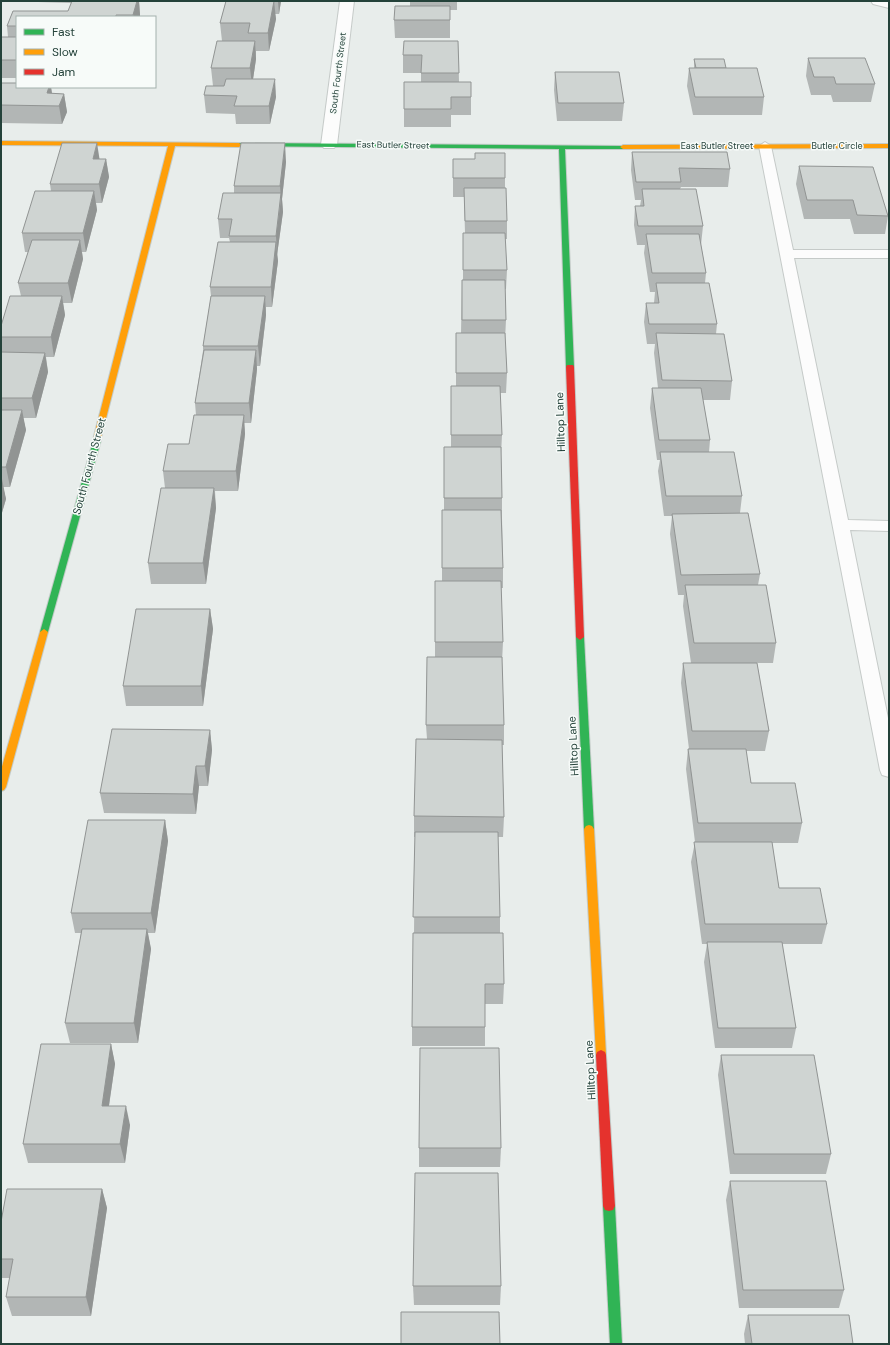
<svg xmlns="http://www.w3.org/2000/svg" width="890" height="1345" font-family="'DM Sans',sans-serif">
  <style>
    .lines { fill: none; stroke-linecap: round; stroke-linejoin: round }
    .lane-casing { stroke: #c5cac8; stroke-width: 2 }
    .street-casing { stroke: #c5cac8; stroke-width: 2 }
    .fast-casing { stroke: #c3cbc8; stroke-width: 2 }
    .slow-casing { stroke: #c3cbc8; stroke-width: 2 }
    .jam-casing { stroke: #c3cbc8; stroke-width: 2 }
    .lane { fill: #fcfcfc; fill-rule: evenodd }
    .street { fill: #fcfcfc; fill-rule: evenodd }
    .fast { fill: #30b455; fill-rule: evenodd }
    .slow { fill: #ff9f0a; fill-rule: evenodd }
    .jam { fill: #e5322d; fill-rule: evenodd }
    .wall { fill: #b2b6b5 }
    .shaded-wall { fill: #919493 }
    .building { fill: #cfd4d2; stroke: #919493 }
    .labels { text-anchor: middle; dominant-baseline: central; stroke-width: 3; stroke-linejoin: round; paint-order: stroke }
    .far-street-label { font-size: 9px; fill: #24423a; stroke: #f7fbf9 }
    .street-label { font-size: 11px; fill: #24423a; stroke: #f7fbf9 }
  </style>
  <rect width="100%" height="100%" fill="#e8edeb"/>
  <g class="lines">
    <defs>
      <path id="lane" d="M765 142 771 146 793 250H889V258H794L848 520 889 521V531L850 530 889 723V777L882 775 880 770 759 146Z"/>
      <g id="street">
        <path d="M340 1H354L337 145 334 148H324L321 145Z"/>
        <path d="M871 1H889V8L873 4Z"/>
      </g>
      <g id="fast">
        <path d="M239 143 625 146 626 147 623 149H565L574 367 570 369 566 367 559 149 237 146 236 145Z"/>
        <path d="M94 438H97L101 440 48 632 44 635 40 632Z"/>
        <path d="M580 634 584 637 594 829 592 832H586L584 829 576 637Z"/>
        <path d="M609 1201 613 1202 615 1206 622 1344H610L603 1206 605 1202Z"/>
      </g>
      <g id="slow">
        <path d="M1 141 239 143 242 145 239 147 175 146 100 442H97L93 440 168 146 1 145Z"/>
        <path d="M889 144V148L623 149 620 147 623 145Z"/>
        <path d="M44 629 48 632 6 787 4 790 1 791V770L40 632Z"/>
        <path d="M589 825 592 826 594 829 606 1055 605 1058 601 1060 597 1058 596 1055 584 829 586 826Z"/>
      </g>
      <g id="jam">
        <path d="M567 365H573L574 367 584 637 580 640 576 637 566 367Z"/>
        <path d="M601 1050 605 1052 606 1055 615 1206 613 1210 609 1211 605 1210 603 1206 596 1055 597 1052Z"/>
      </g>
    </defs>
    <!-- lane casing -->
    <use href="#lane" class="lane-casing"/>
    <!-- street casing -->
    <use href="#street" class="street-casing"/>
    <!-- fast casing -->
    <use href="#fast" class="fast-casing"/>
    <!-- slow casing -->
    <use href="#slow" class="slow-casing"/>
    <!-- jam casing -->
    <use href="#jam" class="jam-casing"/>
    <!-- lane -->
    <use href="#lane" class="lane"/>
    <!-- street -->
    <use href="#street" class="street"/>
    <!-- fast -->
    <use href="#fast" class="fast"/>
    <!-- slow -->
    <use href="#slow" class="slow"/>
    <!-- jam -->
    <use href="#jam" class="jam"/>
  </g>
  <!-- wall -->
  <g class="wall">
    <path d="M38 1H139L140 15V17H17V78H1V37H8L7 26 13 11H68L71 3 38 2Z"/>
    <path d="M226 1H281L279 14H275L276 19 269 51H256V59L253 79 276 97 270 124H236L235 114 206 113 204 95 224 86H213L211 68 222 41 220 23Z"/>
    <path d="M410 1H457V10H450V38H395L394 20 410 6Z"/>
    <path d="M458 41 459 82 471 97V115H451V127H404V109L421 82V73H403V55Z"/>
    <path d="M808 58 875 84 871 102H833L831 95H811L806 76Z"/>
    <path d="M694 59 726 68 764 97 762 115H693L687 86 689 68H694Z"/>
    <path d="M555 72 624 103 622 121H557L554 90Z"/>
    <path d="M1 83 51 87 52 93 64 94 67 112 62 124 1 123Z"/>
    <path d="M632 152 730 169 728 187H681L680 189 703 226 701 245 706 273 705 283 717 324 716 334 732 381 730 400H703L710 440 709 452 742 496 740 513 760 574 758 585 776 643 773 663H757L769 731 765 751H746L751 783 802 823 798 843H772L779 888 827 924 822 944H782L796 1028 792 1048H715L704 962 707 944H702L691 862 695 842 686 769 688 749H689L681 683 683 663H691L683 606 684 595H678L670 534 672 516H664L658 471 660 460H657L650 408 652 388H658L654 353 655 344H647L644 322 646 303H654L655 292H650L644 253 645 245H637L634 225 635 206H640L641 200H635L631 170Z"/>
    <path d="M100 159H106L109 177 102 203H96L97 210 86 252H82L83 259 72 303H63L65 315 54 357H46L48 372 36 418H23L26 430 10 487H3L6 499 1 516V326L21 296 18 283 28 252H25L22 233 51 191 50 184Z"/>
    <path d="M453 159 505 178V188L507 221V239H505L507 270 506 289H505L506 320 505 340 507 373 506 393H500L502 435 501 455 502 498V518L503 568V588H501L503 642 502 662 504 725V745H502L504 817 503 837H498L500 917V933L504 984 503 1004H485V1046H412V1027L414 933 415 837H414V816L427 739 426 725 435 657V581H442V510H444V447H451V386H456V333H461L462 280H463V233H465L464 197H453Z"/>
    <path d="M286 162 282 199 283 212 277 255 278 261 272 307H266V315L260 366H257V369L251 423H244L245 434 238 491H215L216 508 206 584H151L148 563 165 488 163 471 189 444 196 415 195 403 203 351V346L211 296 210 287 230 242 229 238H220L218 219 234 193V186Z"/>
    <path d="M799 166 888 216 885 234H854L850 219H804L796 184Z"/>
    <path d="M210 609 213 629 203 706H126L123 686Z"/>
    <path d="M210 730 212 750 208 786H199L196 814 104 813 100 793Z"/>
    <path d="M165 820 168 841 155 933H148L151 949 138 1043H70L65 1023 81 933H75L71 913Z"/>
    <path d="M111 1044 115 1064 109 1106 130 1125 125 1163H28L23 1144Z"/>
    <path d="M721 1055 831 1154 826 1174H730L718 1075Z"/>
    <path d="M419 1148H501L500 1167H419Z"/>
    <path d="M730 1181 844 1290 839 1308H739L726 1200Z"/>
    <path d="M102 1189 107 1208 91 1316H12L6 1297 10 1278H1V1222Z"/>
    <path d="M413 1286H501L500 1305H414Z"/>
    <path d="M748 1315 853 1344H745L744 1334Z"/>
  </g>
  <!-- shaded-wall -->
  <g class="shaded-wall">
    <path d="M137 1H139L140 15V17H134L133 15Z"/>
    <path d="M274 1 276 19 269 51 268 33Z"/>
    <path d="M278 1H281L279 14Z"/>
    <path d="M255 41 256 59 252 86 250 68Z"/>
    <path d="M275 79 276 97 270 124 269 106Z"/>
    <path d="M49 87H51L53 102 47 93Z"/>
    <path d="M64 94 67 112 62 124 59 106Z"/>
    <path d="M97 143 100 162 93 159Z"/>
    <path d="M285 143 286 162 282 199 283 212 277 255 276 236 281 199 280 186Z"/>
    <path d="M106 159 109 177 102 203 99 184Z"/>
    <path d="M94 191 97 210 86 252 83 233Z"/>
    <path d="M80 240 83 259 72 303 68 283Z"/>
    <path d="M276 242 278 261 272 307 271 287Z"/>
    <path d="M62 296 65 315 54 357 51 337Z"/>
    <path d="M265 296 266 315 260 366 258 346Z"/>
    <path d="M256 350 257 369 251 423 249 403Z"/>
    <path d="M45 353 48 372 36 418 32 398Z"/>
    <path d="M22 410 26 430 10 487 6 467Z"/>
    <path d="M244 415 245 434 238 491 236 471Z"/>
    <path d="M2 479 6 499 1 516V481Z"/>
    <path d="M214 488 216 508 206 584 203 563Z"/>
    <path d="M210 609 213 629 203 706 201 686Z"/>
    <path d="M210 730 212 750 208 786 205 766Z"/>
    <path d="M196 766 199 786 196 814 193 794Z"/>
    <path d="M165 820 168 841 155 933 151 913Z"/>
    <path d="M147 929 151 949 138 1043 134 1023Z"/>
    <path d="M111 1044 115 1064 106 1125 102 1106Z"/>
    <path d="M126 1106 130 1125 125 1163 120 1144Z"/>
    <path d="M102 1189 107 1208 91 1316 86 1297Z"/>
  </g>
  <!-- building -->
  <g class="building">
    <path d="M72 1H137L133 15H116V17H17V26H7L13 11H68Z"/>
    <path d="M226 1H274L268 33H248L250 23H220Z"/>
    <path d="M395 6H450V20H394Z"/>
    <rect x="1" y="37" width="16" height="23"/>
    <path d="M217 41H255L250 68H211Z"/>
    <path d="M404 41H458L459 73H421L422 55H403Z"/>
    <path d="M808 58H865L875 84H836L834 77H814Z"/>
    <path d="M694 59H724L726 68H696Z"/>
    <path d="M689 68H757L764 97H695Z"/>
    <path d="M555 72H619L624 103H558Z"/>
    <path d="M226 79H275L269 106H234L237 96 204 95 206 86H224Z"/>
    <path d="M404 82H471V97H451V109H404Z"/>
    <path d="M1 83H17V87H49L47 93 64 94 59 106 1 105Z"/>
    <path d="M62 143H97L93 159H106L99 184H50Z"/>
    <path d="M241 143H285L280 186H234Z"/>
    <path d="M632 152H727L730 169 679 168 681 182H636Z"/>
    <path d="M475 153H505V178H453V159H475Z"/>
    <path d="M799 166 873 167 888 216 857 215 853 200H807Z"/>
    <path d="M464 188H506L507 221H465Z"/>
    <path d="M642 189H696L703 226H638L635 206H644Z"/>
    <path d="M35 191H94L83 233H22Z"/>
    <path d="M223 193H281L276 236H229L232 219H218Z"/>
    <path d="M463 233H505L507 270H463Z"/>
    <path d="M646 234H699L706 273H652Z"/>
    <path d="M32 240H80L68 283H18Z"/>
    <path d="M218 242H276L271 287H210Z"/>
    <path d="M462 280H505L506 320H462Z"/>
    <path d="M656 283H709L717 324H649L646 303H659Z"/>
    <path d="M10 296H62L51 337H1V326Z"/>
    <path d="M211 296H265L258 346H203Z"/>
    <path d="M456 333H505L507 373H456Z"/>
    <path d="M656 333 724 334 732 381 662 380Z"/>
    <path d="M204 350H256L249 403H195Z"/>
    <path d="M1 352 45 353 32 398H1Z"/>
    <path d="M451 386H500L502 435H451Z"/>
    <path d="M652 388H701L710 440H659Z"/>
    <path d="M1 410H22L6 467H1Z"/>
    <path d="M194 415H244L236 471H163L168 444H189Z"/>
    <path d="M444 447H501L502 498H444Z"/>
    <path d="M660 452H734L742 496H666Z"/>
    <path d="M161 488H214L203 563H148Z"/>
    <path d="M442 510H501L503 568H442Z"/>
    <path d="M748 513 760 574 681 575 672 514Z"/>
    <path d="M435 581H501L503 642H435Z"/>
    <path d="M685 585H766L776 643H694Z"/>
    <path d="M136 609H210L201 686H123Z"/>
    <path d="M427 657H502L504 725H426Z"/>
    <path d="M683 663H757L769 731H692Z"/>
    <path d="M112 729 210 730 205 766H196L193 794 100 793Z"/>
    <path d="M416 739 502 740 504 817 414 816Z"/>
    <path d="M688 749H746L751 783H795L802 823H698Z"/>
    <path d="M88 820H165L151 913H71Z"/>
    <path d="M415 832H498L500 917H413Z"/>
    <path d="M694 842H772L779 888H820L827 924H705Z"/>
    <path d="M82 929H147L134 1023H65Z"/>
    <path d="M413 933H503L504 984H485V1027H412Z"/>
    <path d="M707 942H782L796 1028H718Z"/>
    <path d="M41 1044H111L102 1106H126L120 1144H23Z"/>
    <path d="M420 1048H499L501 1148H419Z"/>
    <path d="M721 1055H814L831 1154H734Z"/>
    <path d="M415 1173H498L501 1286H413Z"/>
    <path d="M730 1181H826L844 1290H743Z"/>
    <path d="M7 1189H102L86 1297H6L13 1259H1V1222Z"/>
    <path d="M401 1312H499L500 1344H401Z"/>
    <path d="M748 1315H849L853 1344H752Z"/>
  </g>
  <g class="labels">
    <!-- far-street labels -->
    <g class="far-street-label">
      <text transform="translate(338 73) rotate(-83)">South Fourth Street</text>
      <text transform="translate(393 145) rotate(1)">East Butler Street</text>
      <text x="717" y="146">East Butler Street</text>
      <text x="837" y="146">Butler Circle</text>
    </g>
    <!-- street labels -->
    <g class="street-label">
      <text transform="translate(560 422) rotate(-92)">Hilltop Lane</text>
      <text transform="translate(89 466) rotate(-75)">South Fourth Street</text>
      <text transform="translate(573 746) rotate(-93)">Hilltop Lane</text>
      <text transform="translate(590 1070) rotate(-93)">Hilltop Lane</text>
    </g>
  </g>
  <!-- border -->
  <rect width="890" height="1345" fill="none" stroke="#24423a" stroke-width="4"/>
  <!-- legend -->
  <rect x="16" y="16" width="140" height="72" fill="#f7fbf9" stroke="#a3b1ad"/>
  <rect x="24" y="29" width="20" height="6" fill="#30b455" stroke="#a3b1ad"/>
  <text x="52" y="36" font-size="12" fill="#24423a">Fast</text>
  <rect x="24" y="49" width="20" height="6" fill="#ff9f0a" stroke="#a3b1ad"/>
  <text x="52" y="56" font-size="12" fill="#24423a">Slow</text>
  <rect x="24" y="69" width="20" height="6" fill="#e5322d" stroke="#a3b1ad"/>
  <text x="52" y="76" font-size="12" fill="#24423a">Jam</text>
</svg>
